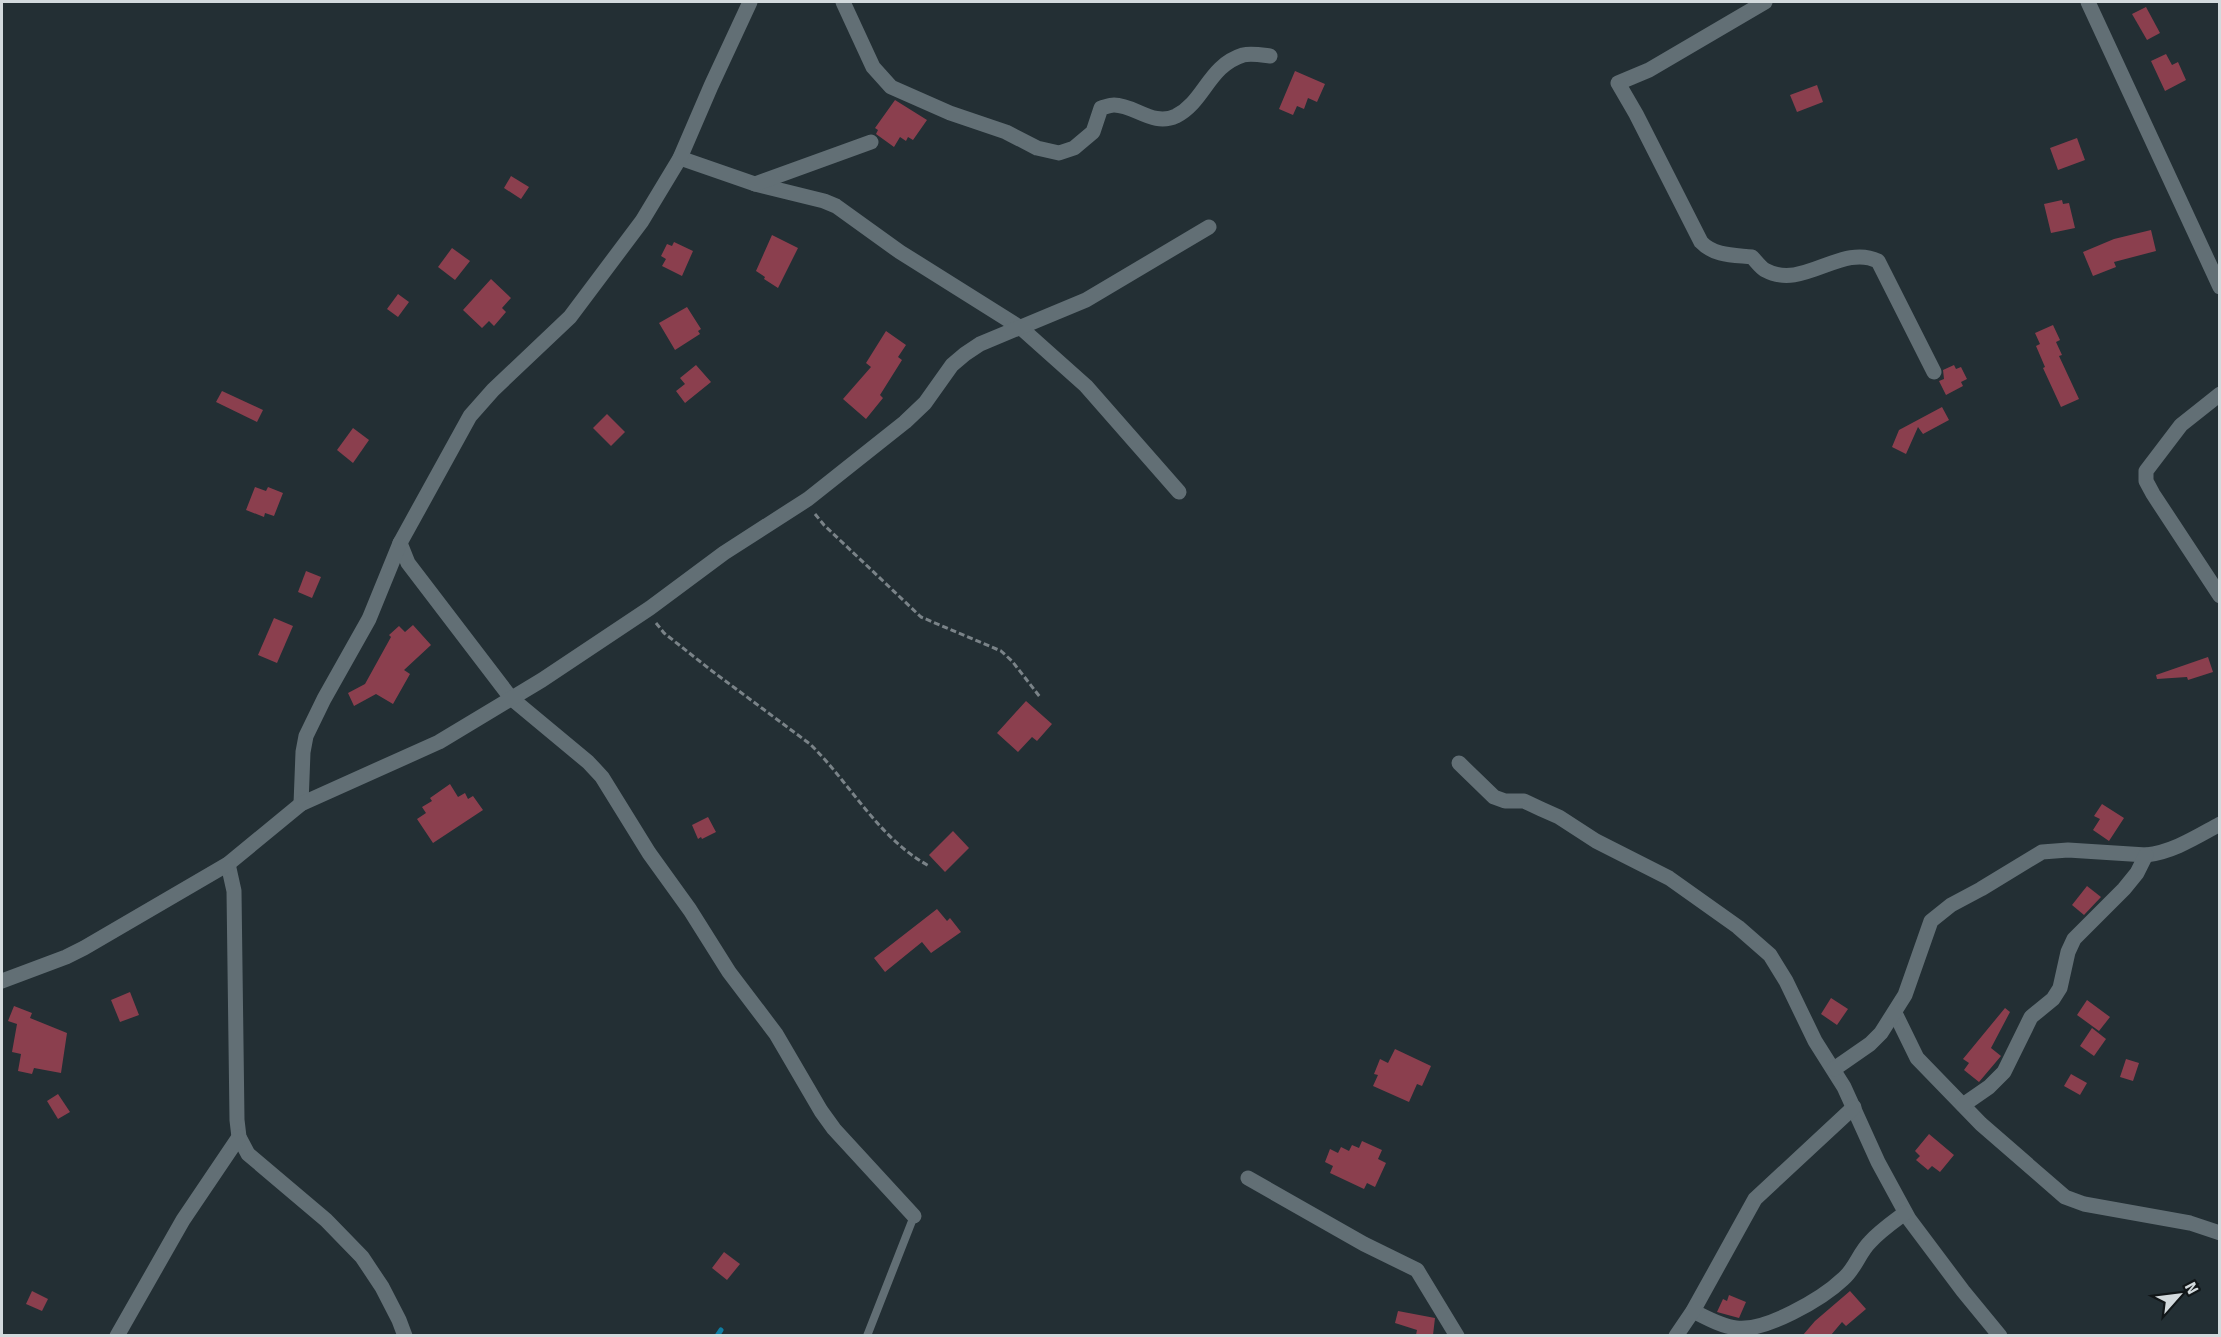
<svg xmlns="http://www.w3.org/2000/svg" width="2221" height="1337" font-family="Signika,sans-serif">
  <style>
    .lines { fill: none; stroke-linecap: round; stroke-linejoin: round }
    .stream { stroke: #0e7da2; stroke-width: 5 }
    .building { fill: #8b3f4e }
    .path { stroke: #7a8388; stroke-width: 3; stroke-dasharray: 6 3; stroke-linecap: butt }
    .service { stroke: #626f75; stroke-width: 8 }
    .minor { stroke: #626f75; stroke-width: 15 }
  </style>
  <rect width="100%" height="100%" fill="#232f34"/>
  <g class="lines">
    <!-- stream -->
    <path class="stream" d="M717 1336 721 1330"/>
  </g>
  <!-- building -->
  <g class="building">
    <path d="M2146 7 2160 33 2147 40 2132 14Z"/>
    <path d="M2166 54 2172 65 2178 62 2186 80 2165 91 2151 61Z"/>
    <path d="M1295 71 1325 84 1317 102 1308 98 1304 109 1297 106 1293 115 1279 109Z"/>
    <path d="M1817 85 1823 102 1797 112 1790 95Z"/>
    <path d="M895 100 927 120 913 140 908 137 906 141 900 137 894 147 876 134 878 130 875 128Z"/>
    <path d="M2077 138 2085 160 2058 170 2050 148Z"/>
    <path d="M511 176 529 187 521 199 504 188Z"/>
    <path d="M2062 200 2063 204 2069 203 2075 228 2051 233 2044 204Z"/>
    <path d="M2151 230 2156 251 2114 262 2116 267 2093 276 2083 252 2114 239Z"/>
    <path d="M772 235 798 248 778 288 764 279 765 277 756 271Z"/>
    <path d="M674 242 693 251 682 276 662 266 666 259 661 256 667 244 672 246Z"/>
    <path d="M452 248 470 261 455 280 438 267Z"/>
    <path d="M491 279 511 298 502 308 506 312 494 326 489 321 482 328 463 310Z"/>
    <path d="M398 294 409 302 398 317 387 309Z"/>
    <path d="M687 307 701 329 698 331 700 334 675 350 659 323Z"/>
    <path d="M2053 325 2060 340 2056 342 2062 355 2059 356 2079 399 2061 407 2043 368 2045 367 2036 346 2040 344 2035 333Z"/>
    <path d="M886 331 906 345 898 357 902 360 880 395 883 398 866 419 843 399 871 367 866 363Z"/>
    <path d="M696 365 711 382 685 403 676 391 685 384 680 378Z"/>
    <path d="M1954 365 1956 369 1961 367 1967 379 1961 382 1963 386 1946 395 1939 381 1944 379 1943 370Z"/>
    <path d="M222 391 263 410 257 422 216 402Z"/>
    <path d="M1942 407 1949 420 1923 434 1918 427 1906 454 1892 447 1899 430Z"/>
    <path d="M607 414 625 432 611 446 593 428Z"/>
    <path d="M353 428 369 440 353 463 337 450Z"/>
    <path d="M255 487 266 491 268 487 283 493 274 516 265 513 264 517 246 510Z"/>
    <path d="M306 571 321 577 312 598 298 592Z"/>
    <path d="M274 618 293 626 277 663 258 655Z"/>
    <path d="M413 625 431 645 404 670 410 674 393 704 376 694 354 706 348 693 365 684 391 637 389 635 399 626 405 632Z"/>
    <path d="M2208 657 2213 672 2188 680 2187 677 2157 679 2156 675Z"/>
    <path d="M1026 701 1052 724 1037 741 1032 737 1018 752 997 733Z"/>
    <path d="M450 784 458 797 465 793 468 799 473 796 483 810 433 843 417 819 426 813 422 807 432 801 430 798Z"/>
    <path d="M2102 804 2124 818 2109 841 2093 830 2100 819 2094 816Z"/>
    <path d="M708 817 716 832 702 839 701 837 698 839 692 825Z"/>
    <path d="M953 831 969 848 945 872 929 855Z"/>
    <path d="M2087 886 2101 897 2084 915 2072 905Z"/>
    <path d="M937 909 947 921 950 918 961 932 931 953 922 942 885 972 874 958Z"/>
    <path d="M130 992 139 1015 120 1022 111 1000Z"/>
    <path d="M1831 998 1848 1009 1837 1025 1821 1014Z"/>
    <path d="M2087 1000 2110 1017 2099 1031 2077 1015Z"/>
    <path d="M14 1006 32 1013 30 1018 67 1033 61 1073 34 1068 32 1074 18 1071 21 1054 12 1052 17 1024 8 1021Z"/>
    <path d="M2005 1008 2010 1012 1991 1048 2001 1056 1979 1082 1964 1070 1969 1063 1963 1059Z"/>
    <path d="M2092 1028 2106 1039 2094 1056 2080 1046Z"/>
    <path d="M1395 1049 1431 1066 1422 1086 1417 1084 1409 1102 1373 1086 1378 1075 1374 1074 1380 1059 1388 1063Z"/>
    <path d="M2126 1059 2139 1063 2133 1081 2120 1077Z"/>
    <path d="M2071 1074 2087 1083 2080 1095 2064 1086Z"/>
    <path d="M58 1094 70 1112 58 1119 47 1101Z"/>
    <path d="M1929 1134 1954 1155 1940 1172 1932 1166 1928 1170 1916 1160 1920 1156 1915 1151Z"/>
    <path d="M1362 1141 1382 1150 1378 1159 1386 1163 1375 1187 1367 1183 1364 1189 1330 1173 1333 1166 1325 1162 1330 1149 1338 1153 1341 1147 1349 1151 1352 1145 1359 1148Z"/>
    <path d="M724 1252 740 1264 727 1280 712 1268Z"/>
    <path d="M32 1291 48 1299 42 1311 26 1304Z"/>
    <path d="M1850 1291 1866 1309 1846 1326 1842 1322 1831 1335H1803L1815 1321Z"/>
    <path d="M1729 1295 1746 1302 1739 1318 1717 1312 1723 1299 1727 1301Z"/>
    <path d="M1398 1311 1435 1318 1433 1335H1416L1417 1330 1395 1323Z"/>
  </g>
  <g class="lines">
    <!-- path -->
    <g class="path">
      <path d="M815 514 824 525 921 617 1001 651 1012 661 1040 697"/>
      <path d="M656 623 664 633 712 671 810 744C851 784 878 838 929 866"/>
    </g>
    <!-- service -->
    <path class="service" d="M867 1336 914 1216"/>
    <!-- minor -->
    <g class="minor">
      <path d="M843 2 873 67 891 87 950 113 1006 132 1037 148 1059 153 1074 148 1093 132 1101 108C1105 107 1110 105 1114 105 1135 105 1153 127 1176 116 1205 101 1208 66 1243 55 1251 53 1262 55 1270 56"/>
      <path d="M1765 2 1649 70 1618 83 1636 114 1701 242C1714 256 1735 255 1752 257 1756 261 1760 267 1765 270 1803 291 1841 243 1878 261L1934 372"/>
      <path d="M2088 2 2220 287"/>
      <path d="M680 158 755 184 824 201 836 206 900 252 1021 328 1086 386 1179 492"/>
      <path d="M755 184 871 142"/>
      <path d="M2220 394 2181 425 2146 471V481L2153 494 2220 596"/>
      <path d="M400 543 408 563 511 698 588 762 602 777 649 853 690 910 729 972 776 1034 821 1111 834 1129 914 1216"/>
      <path d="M1459 763 1494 797 1505 801H1524L1541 809 1559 817 1596 841 1669 878 1738 927 1770 955 1786 981 1815 1041 1844 1087 1878 1162 1909 1219 1963 1291 2000 1336"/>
      <path d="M301 804 303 752 306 736 324 699 369 619 400 543 470 416 493 390 570 317 642 221 680 158 711 86 750 2"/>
      <path d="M228 864 234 891 237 1120 239 1137 248 1154 326 1220 362 1257 382 1287 399 1320 405 1336"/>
      <path d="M2 981 66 957 84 948 228 864 301 804 439 742 542 680 650 608 724 553 808 499 905 422 925 403 952 365 965 354 980 344 1086 300 1209 227"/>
      <path d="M1895 1013 1917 1058 1981 1124 2065 1197 2084 1204 2190 1223 2220 1233"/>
      <path d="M1834 1069 1870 1044 1881 1033 1905 995 1931 921 1951 905 1981 889 2042 852 2068 850 2146 855C2173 852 2196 837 2220 824"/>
      <path d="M1963 1105 1989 1087 2004 1072 2031 1017 2053 999 2060 988 2068 952 2074 939 2124 889 2137 873 2146 855"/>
      <path d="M1248 1178 1364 1244 1417 1270 1457 1336"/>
      <path d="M1693 1311C1707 1318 1721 1326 1736 1328 1765 1332 1822 1299 1843 1279 1855 1269 1859 1253 1870 1242 1880 1231 1893 1222 1905 1213"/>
      <path d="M117 1336 183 1220 239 1137"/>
      <path d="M1676 1336 1693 1311 1755 1199 1854 1107"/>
    </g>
  </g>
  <!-- border -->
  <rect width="2221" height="1337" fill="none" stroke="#d3dadd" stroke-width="6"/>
  <!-- north arrow -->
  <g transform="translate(2179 1295) rotate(62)" stroke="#111618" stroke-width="4.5" paint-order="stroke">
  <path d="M0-4.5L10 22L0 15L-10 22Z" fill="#d3dadd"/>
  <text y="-9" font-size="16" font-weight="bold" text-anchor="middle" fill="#d3dadd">N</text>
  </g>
</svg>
